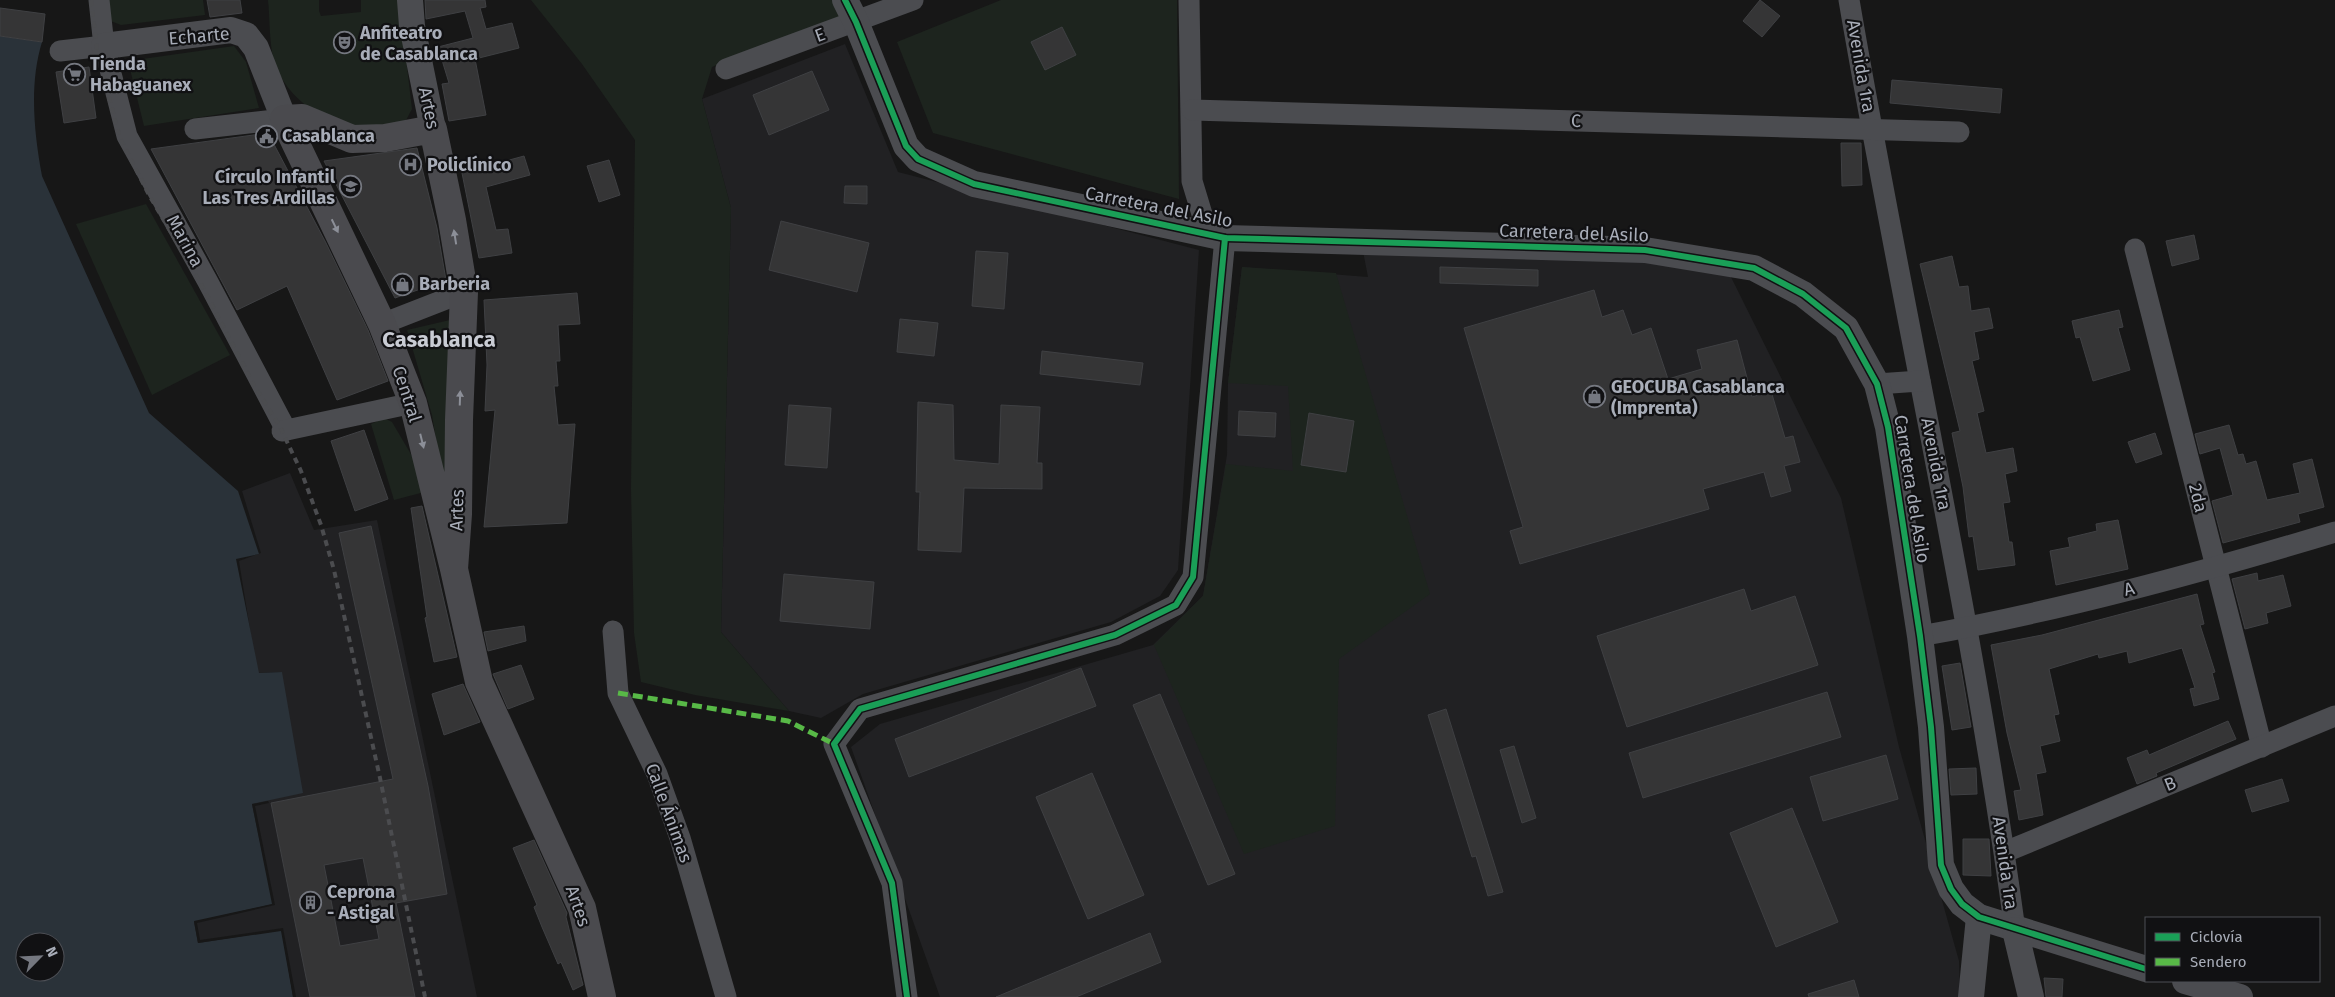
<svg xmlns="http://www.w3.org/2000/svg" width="2335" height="997" font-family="'Fira Sans',sans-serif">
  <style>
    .built { fill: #212123 }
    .green { fill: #1d241e }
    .water { fill: #2a3239; fill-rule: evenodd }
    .pier { fill: #171717 }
    .building { fill: #353536; stroke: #3f4043; fill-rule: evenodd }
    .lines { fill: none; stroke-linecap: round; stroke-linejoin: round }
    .minor { stroke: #4b4c50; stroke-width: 21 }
    .tertiary { stroke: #4b4c50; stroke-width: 26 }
    .secondary { stroke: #4a4a4e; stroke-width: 28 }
    .rail { stroke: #4b4c4f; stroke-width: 4; stroke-dasharray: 6 5; stroke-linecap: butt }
    .quiet { stroke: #58b947; stroke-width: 5; stroke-dasharray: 10 5; stroke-linecap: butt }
    .cycleway-casing { stroke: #111113; stroke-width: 9 }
    .cycleway { stroke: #1a9f57; stroke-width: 6 }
    .oneway { fill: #8c8f98 }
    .labels { text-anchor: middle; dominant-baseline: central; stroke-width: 4.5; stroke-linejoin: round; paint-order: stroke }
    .poi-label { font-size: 18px; font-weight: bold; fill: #a8adb8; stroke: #111113; text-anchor: start }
    .street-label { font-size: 18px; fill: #a8adb8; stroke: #111113 }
    .district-label { font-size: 22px; font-weight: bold; fill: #c9ccd4; stroke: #111113 }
  </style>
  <rect width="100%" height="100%" fill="#171717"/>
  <!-- built -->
  <g class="built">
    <path d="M845 44 898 172 1199 250 1178 570 1160 596 1111 622 863 694 821 718 789 711 721 632 731 208 702 99Z"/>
    <path d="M1361 241 1724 263 1841 498 1899 747 1959 961 1960 997H940L851 747 880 724 1153 645 1203 596 1227 455 1228 383 1242 267 1368 277Z"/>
    <path d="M290 473 314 530 377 520 477 997H293L281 931 198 943 194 921 252 804 282 672 257 673 239 561 261 553 242 491Z"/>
  </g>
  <!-- green -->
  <g class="green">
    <path d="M107 0H203L205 15 121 25 108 20Z"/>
    <path d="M268 0H319V11L321 16 361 12V0H399L412 109 405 122C394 124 383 128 372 129 333 132 285 99 274 61 269 42 270 19 268 0Z"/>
    <path d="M531 0H835L842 16 712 67 702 99 731 208 721 632 789 711 695 695 641 682 634 633 631 489 635 140 582 64Z"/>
    <path d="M1001 0H1177L1179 199 933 133 897 42Z"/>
    <path d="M234 46 246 62 259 108 144 126 128 61Z"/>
    <path d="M146 204 230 355 152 395 76 224Z"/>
    <path d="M1242 267 1336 273 1430 594 1339 659 1335 826 1244 854 1154 645 1203 596 1226 464 1293 471 1288 386 1228 383Z"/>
    <path d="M450 320 446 500 432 415 407 330Z"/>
    <path d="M384 418 392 422 432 490 394 500 371 424Z"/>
  </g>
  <!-- water -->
  <path class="water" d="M0 36 42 42C29 84 34 133 42 176L149 413 238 491 259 554 236 559 259 673 282 672 303 793 252 804 273 904 194 922 198 943 282 930 293 997H0ZM25 942H55V972H25Z"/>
  <!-- pier -->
  <path class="pier" d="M268 801 269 803 255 806 275 905 197 923 200 940 283 928 296 997H293L281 931 198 943 194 921 272 904 252 804Z"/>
  <!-- building -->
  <g class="building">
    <path d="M207 0H240L242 13 210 17Z"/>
    <path d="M425 0H485L486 7 480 8 486 29 512 23 519 48 475 59 486 115 449 121 442 84 449 83 438 47 473 38 465 11 426 19Z"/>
    <path d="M1760 0 1780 16 1762 37 1743 21Z"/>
    <path d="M0 8 45 14 42 42 0 36Z"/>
    <path d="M1062 27 1076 55 1045 70 1031 42Z"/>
    <path d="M89 67 96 118 64 123 56 72Z"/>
    <path d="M812 71 829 110 769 135 753 95Z"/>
    <path d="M1892 80 2002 89 2000 113 1890 103Z"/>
    <path d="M268 133 326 243 368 330 388 381 337 400 287 286 237 310 151 149Z"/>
    <path d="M1841 143H1861L1862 185 1842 186Z"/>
    <path d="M417 148 437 228 446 280 395 298 324 161Z"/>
    <path d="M524 156 530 175 486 187 496 230 508 229 512 253 479 258 462 173Z"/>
    <path d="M609 160 620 195 599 202 587 166Z"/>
    <path d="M845 186H867V204L844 203Z"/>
    <path d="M781 221 869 243 857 292 769 270Z"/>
    <path d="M2194 235 2199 259 2172 266 2166 241Z"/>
    <path d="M976 251 1008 253 1004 309 972 306Z"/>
    <path d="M1952 256 1959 287 1968 286 1971 311 1989 308 1993 328 1974 332 1979 359 1972 361 1984 411 1977 413 1986 453 2013 448 2017 471 2005 474 2010 502 2003 503 2009 542H2012L2015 565 1978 570 1973 536 1969 537 1963 487 1952 433 1960 431 1920 264Z"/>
    <path d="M1440 267 1538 270V286L1440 283Z"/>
    <path d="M1594 290 1602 317 1623 310 1632 335 1651 328 1668 379 1702 369 1697 350 1737 340 1752 397 1771 391 1785 438 1793 436 1800 462 1784 466 1791 491 1771 497 1764 472 1703 489 1709 509 1520 564 1510 531 1523 527 1464 328Z"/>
    <path d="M577 293 580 324 558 325 560 361H556L558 386H554L558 425 575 424 567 523 484 527 495 410 485 411 487 365 484 300Z"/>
    <path d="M2119 310 2123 327 2118 328 2130 370 2093 381 2080 337 2076 338 2072 321Z"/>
    <path d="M900 319 938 323 934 356 897 352Z"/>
    <path d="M1042 351 1143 363 1140 385 1040 374Z"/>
    <path d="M918 402 953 405 954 460 999 464 1001 405 1040 407 1037 463H1042V489L964 488 961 552 918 550 920 492H916Z"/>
    <path d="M789 405 831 408 827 468 785 465Z"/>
    <path d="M1239 411 1276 413 1275 437 1238 435Z"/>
    <path d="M1309 413 1354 421 1346 472 1301 465Z"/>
    <path d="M2229 425 2238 455 2243 454 2246 464 2256 461 2267 500 2300 493 2293 464 2312 459 2324 507 2298 514 2300 522 2223 543 2212 501 2233 495 2220 448 2200 454 2195 434Z"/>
    <path d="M364 430 388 499 355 511 331 441Z"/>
    <path d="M2155 433 2162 454 2136 463 2128 442Z"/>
    <path d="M422 506 457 657 434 662 425 618 427 617 411 508Z"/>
    <path d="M2118 520 2128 569 2056 585 2050 551 2070 547 2068 538 2097 531 2096 524Z"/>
    <path d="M371 526 428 786 447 894 396 903 415 997H310L271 803 393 779 339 533ZM363 858 379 939 340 946 324 865Z"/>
    <path d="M2257 573 2258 581 2283 575 2291 606 2266 613 2268 623 2245 629 2232 579Z"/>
    <path d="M784 574 874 582 870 629 780 621Z"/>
    <path d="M1744 589 1751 611 1795 596 1818 665 1627 727 1597 636Z"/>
    <path d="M2197 594 2204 624 2200 625 2215 672 2212 673 2219 699 2194 706 2190 689 2195 688 2182 648 2129 663 2127 651 2099 658 2098 654 2049 669 2059 714 2054 715 2060 741 2040 746 2046 772 2036 774 2043 815 2019 820 2014 791 2021 790 2007 733 1991 645 2042 635Z"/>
    <path d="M524 626 526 641 488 651 484 632Z"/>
    <path d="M1960 663 1971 727 1952 730 1942 666Z"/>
    <path d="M521 665 534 699 508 709 493 674Z"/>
    <path d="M1081 668 1096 706 909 777 895 739Z"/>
    <path d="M463 684 480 722 444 735 432 694Z"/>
    <path d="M1827 692 1841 737 1643 798 1629 753Z"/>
    <path d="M1160 694 1235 874 1208 885 1133 705Z"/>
    <path d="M1446 709 1503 892 1488 896 1476 856 1472 857 1428 715Z"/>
    <path d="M2228 721 2236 739 2156 773 2157 776 2137 784 2127 758 2147 750 2149 755Z"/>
    <path d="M1514 746 1536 818 1522 823 1500 750Z"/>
    <path d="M1886 755 1898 799 1823 821 1810 777Z"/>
    <path d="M1976 768 1977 794 1951 795 1949 769Z"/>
    <path d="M1092 773 1144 895 1088 919 1036 797Z"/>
    <path d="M2282 779 2289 801 2252 812 2245 790Z"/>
    <path d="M1792 808 1838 922 1776 947 1730 833Z"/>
    <path d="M1963 839H1989L1991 876 1963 875Z"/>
    <path d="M534 840 567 913 566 917 583 985 573 990 561 962 558 964 542 927 534 907 537 905 513 848Z"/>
    <path d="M1150 933 1161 962 1076 997H996Z"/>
    <path d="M2044 978 2063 979 2062 997H2046Z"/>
    <path d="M1854 980 1859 997H1809L1808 994Z"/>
  </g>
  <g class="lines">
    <!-- minor -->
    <g class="minor">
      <path d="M99 0 104 46 127 136 208 282 286 430"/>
      <path d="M1189 0 1192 181 1208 234"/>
      <path d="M1849 0C1902 310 1973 618 2015 930"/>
      <path d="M60 51 104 46"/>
      <path d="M726 69 913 0"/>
      <path d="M1192 110 1959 132"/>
      <path d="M195 129 284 119"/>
      <path d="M2135 249 2262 747"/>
      <path d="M382 324 464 292"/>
      <path d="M1877 384 1920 381"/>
      <path d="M282 431 413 403"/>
      <path d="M613 631 618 693 657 774 680 838 726 997"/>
      <path d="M1920 636C2060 611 2199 573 2335 532"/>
      <path d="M2005 852 2335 716"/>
      <path d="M907 997 892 883 834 744 860 709 1115 635 1176 605 1193 577 1225 238"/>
    </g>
    <!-- tertiary -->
    <g class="tertiary">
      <path d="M410 0 412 26 433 129"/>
      <path d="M845 0 856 22 906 146 918 159 974 184 1225 238 1645 250 1754 268 1803 294 1846 328 1877 384 1888 427 1920 636 1931 727 1941 865 1951 889 1962 904 1979 917 2146 969"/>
      <path d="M104 46 231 30 246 35 256 48 284 119"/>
      <path d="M2015 930 2031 997"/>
      <path d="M2185 981 2240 997"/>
      <path d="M1971 997 1979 917"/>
    </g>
    <!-- secondary -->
    <path class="secondary" d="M454 569 413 403 382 324 284 119 302 118 352 139 385 138 433 129 452 220 464 292 459 420 458 514 454 569 479 682 582 908 602 997"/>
    <!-- rail -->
    <path class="rail" d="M91 0 98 57 120 138 149 195 200 282 255 387 279 425 301 471 321 525 334 570 380 778 425 997"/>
    <!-- quiet -->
    <path class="quiet" d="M618 693 788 721 834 744"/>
    <defs>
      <g id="cycleway">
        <path d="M845 0 856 22 906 146 918 159 974 184 1225 238 1645 250 1754 268 1803 294 1846 328 1877 384 1888 427 1920 636 1931 727 1941 865 1951 889 1962 904 1979 917 2146 969"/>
        <path d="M907 997 892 883 834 744 860 709 1115 635 1176 605 1193 577 1225 238"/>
      </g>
    </defs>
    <!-- cycleway casing -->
    <use href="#cycleway" class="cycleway-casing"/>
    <!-- cycleway -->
    <use href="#cycleway" class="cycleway"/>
  </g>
  <!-- one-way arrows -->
  <defs><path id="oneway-solid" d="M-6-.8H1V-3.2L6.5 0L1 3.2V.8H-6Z" transform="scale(1.25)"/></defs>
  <g class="oneway">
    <use href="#oneway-solid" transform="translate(335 226) rotate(64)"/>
    <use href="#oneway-solid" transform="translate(455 237) rotate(-99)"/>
    <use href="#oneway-solid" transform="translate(460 398) rotate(-88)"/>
    <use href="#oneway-solid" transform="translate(422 441) rotate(76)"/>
  </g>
  <!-- icons -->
  <defs>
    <symbol id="theatre-ring" viewBox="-11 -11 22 22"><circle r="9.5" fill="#111113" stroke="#757880" stroke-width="1.5"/><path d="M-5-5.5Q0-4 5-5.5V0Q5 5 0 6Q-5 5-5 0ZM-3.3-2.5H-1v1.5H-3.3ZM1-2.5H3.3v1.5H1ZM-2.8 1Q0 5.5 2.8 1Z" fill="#757880"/></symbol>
    <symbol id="supermarket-ring" viewBox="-11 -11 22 22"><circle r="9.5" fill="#111113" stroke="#757880" stroke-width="1.5"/><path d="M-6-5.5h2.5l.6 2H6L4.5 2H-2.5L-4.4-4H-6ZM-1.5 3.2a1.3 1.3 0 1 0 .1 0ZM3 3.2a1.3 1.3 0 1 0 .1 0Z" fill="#757880"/></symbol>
    <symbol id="civic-ring" viewBox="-11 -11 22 22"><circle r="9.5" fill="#111113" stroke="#757880" stroke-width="1.5"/><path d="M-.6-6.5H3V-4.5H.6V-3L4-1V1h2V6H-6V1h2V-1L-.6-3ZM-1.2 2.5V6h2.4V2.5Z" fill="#757880"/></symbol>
    <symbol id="hospital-ring" viewBox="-11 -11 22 22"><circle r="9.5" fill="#111113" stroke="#757880" stroke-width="1.5"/><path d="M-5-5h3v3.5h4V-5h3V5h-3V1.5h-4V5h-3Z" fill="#757880"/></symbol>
    <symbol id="school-ring" viewBox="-11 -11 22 22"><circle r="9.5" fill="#111113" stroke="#757880" stroke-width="1.5"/><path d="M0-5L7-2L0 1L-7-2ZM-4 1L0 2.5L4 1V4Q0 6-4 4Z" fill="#757880"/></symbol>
    <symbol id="shop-ring" viewBox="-11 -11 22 22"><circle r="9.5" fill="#111113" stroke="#757880" stroke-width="1.5"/><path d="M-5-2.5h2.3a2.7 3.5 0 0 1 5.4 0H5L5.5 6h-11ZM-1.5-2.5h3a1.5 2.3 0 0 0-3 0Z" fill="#757880"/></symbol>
    <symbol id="building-ring" viewBox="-11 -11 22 22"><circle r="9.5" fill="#111113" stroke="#757880" stroke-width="1.5"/><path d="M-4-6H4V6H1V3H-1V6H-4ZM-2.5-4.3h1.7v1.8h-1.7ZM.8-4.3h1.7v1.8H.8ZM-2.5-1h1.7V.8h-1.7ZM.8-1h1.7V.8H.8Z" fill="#757880"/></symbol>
  </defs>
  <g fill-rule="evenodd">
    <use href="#theatre-ring" x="332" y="30" width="25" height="25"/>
    <use href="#supermarket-ring" x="62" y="62" width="25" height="25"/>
    <use href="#civic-ring" x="254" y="124" width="25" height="25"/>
    <use href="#hospital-ring" x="398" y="152" width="25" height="25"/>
    <use href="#school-ring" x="338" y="174" width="25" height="25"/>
    <use href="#shop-ring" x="390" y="272" width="25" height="25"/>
    <use href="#shop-ring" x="1582" y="384" width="25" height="25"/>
    <use href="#building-ring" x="298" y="890" width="25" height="25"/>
  </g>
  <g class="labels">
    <!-- poi labels -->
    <g class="poi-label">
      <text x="360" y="33">Anfiteatro<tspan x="360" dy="21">de Casablanca</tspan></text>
      <text x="90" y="64">Tienda<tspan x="90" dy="21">Habaguanex</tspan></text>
      <text x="282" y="136">Casablanca</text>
      <text x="427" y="165">Policlínico</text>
      <text x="335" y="177" text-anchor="end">Círculo Infantil<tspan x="335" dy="21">Las Tres Ardillas</tspan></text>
      <text x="419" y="284">Barberia</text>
      <text x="1611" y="387">GEOCUBA Casablanca<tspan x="1611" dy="21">(Imprenta)</tspan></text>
      <text x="327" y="892">Ceprona<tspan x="327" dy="21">- Astigal</tspan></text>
    </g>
    <!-- street labels -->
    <g class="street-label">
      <text transform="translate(820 35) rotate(-20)">E</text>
      <text transform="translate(199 36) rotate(-5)">Echarte</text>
      <text transform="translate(1861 66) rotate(80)">Avenida 1ra</text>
      <text transform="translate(429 108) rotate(78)">Artes</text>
      <text transform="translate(1576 121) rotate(2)">C</text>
      <text transform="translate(1159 207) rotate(11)">Carretera del Asilo</text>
      <text transform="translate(1574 233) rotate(2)">Carretera del Asilo</text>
      <text transform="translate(185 241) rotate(61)">Marina</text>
      <text transform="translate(407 394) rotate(72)">Central</text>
      <text transform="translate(1936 464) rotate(79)">Avenida 1ra</text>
      <text transform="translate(1912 489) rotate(81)">Carretera del Asilo</text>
      <text transform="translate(2198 498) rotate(76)">2da</text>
      <text transform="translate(457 510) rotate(-88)">Artes</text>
      <text transform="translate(2129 589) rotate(-14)">A</text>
      <text transform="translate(2170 784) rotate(-22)">B</text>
      <text transform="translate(669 813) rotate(70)">Calle Ánimas</text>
      <text transform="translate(2005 863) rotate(82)">Avenida 1ra</text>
      <text transform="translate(578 906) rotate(71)">Artes</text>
    </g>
    <!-- district labels -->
    <g class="district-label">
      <text x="439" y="339">Casablanca</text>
    </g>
  </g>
  <!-- legend -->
  <rect x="2145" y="917" width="175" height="65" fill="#111113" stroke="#4d4f55"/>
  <rect x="2155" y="933" width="25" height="8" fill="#1a9f57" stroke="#4d4f55"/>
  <text x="2190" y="942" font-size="15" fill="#a8adb8">Ciclovía</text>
  <rect x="2155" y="958" width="25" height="8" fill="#58b947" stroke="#4d4f55"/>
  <text x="2190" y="967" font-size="15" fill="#a8adb8">Sendero</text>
  <!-- north arrow -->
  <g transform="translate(40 957) rotate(66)"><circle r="24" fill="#111113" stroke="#4d4f55"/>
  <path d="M0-4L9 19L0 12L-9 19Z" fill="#757880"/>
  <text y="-8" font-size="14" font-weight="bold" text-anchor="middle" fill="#a8adb8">N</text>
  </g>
</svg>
